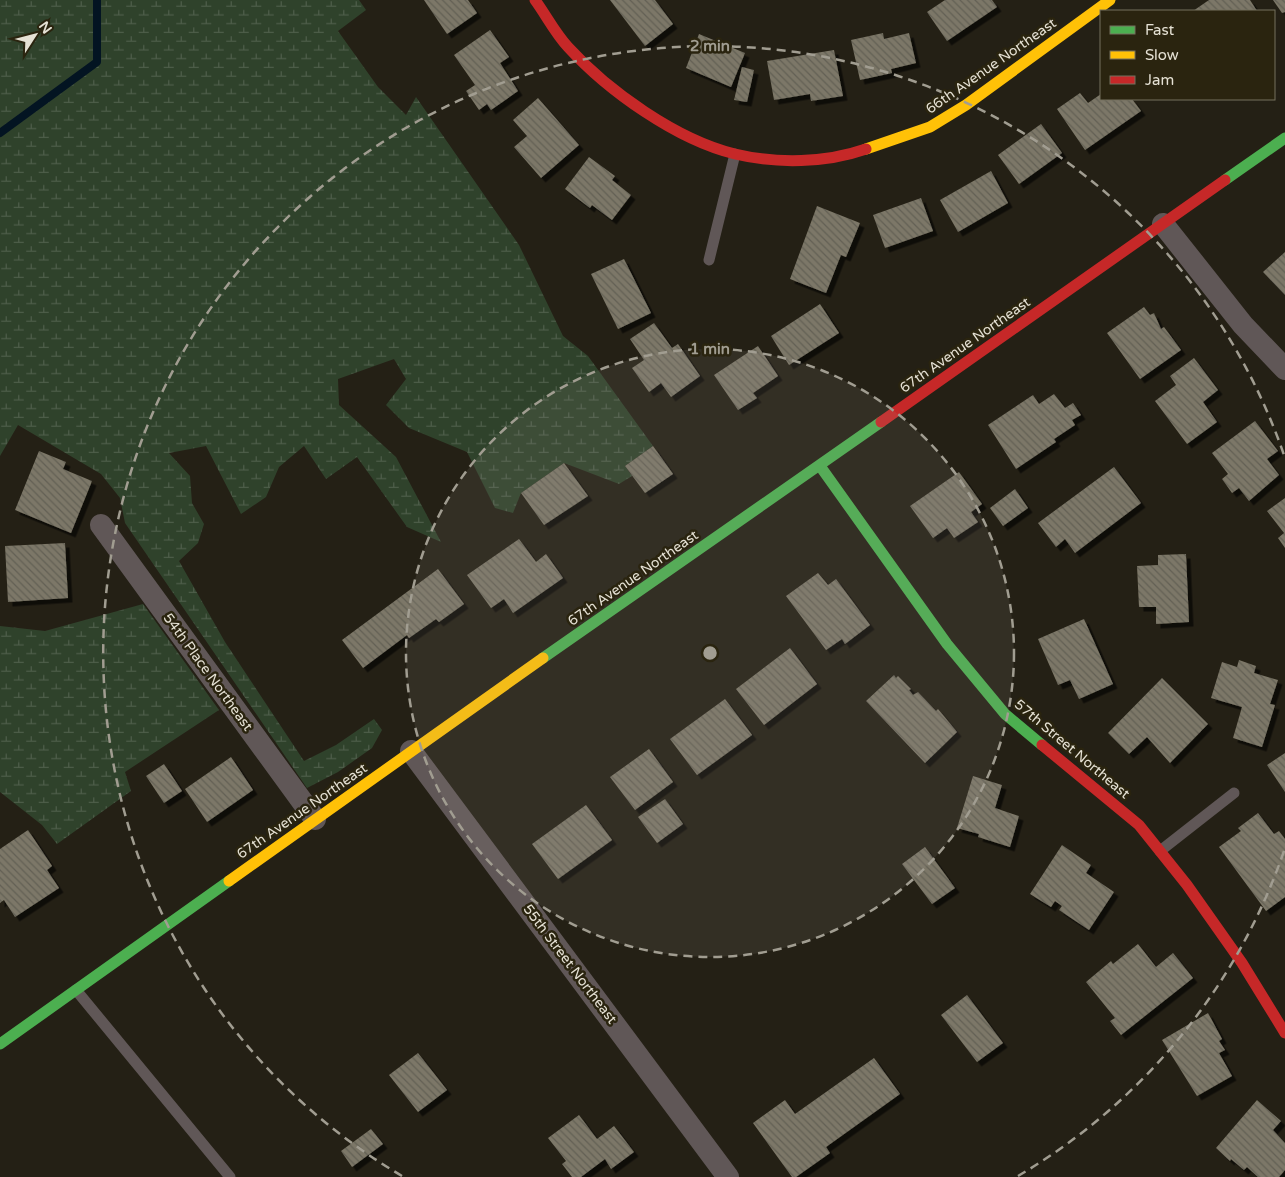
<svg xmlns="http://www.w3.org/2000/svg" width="1285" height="1177" font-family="'Varela Round',sans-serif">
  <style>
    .wetland { fill: url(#wetland-marsh) }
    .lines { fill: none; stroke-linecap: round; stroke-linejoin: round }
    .stream { stroke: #031422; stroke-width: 8 }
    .building { fill: url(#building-back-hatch); filter: url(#shadow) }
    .lane { stroke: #605757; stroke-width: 11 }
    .street { stroke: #605757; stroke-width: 22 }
    .fast { stroke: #4caf50; stroke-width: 11 }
    .slow { stroke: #ffc107; stroke-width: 11 }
    .jam { stroke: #c62828; stroke-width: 11 }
    .ring { fill: none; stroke: #a19d91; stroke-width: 2.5; stroke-dasharray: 9 6 }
    .labels { text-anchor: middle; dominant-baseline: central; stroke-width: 5; stroke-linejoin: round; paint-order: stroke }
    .street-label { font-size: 14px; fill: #e5e1d4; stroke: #2a240f }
    .centre { fill: #a19d91; stroke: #2a240f; stroke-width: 2.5 }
    .ring-label { font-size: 15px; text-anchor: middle; font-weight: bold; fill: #a19d91; stroke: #2a240f; stroke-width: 5; stroke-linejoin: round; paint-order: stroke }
  </style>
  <defs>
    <pattern id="wetland-marsh" width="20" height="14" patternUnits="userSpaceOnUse" patternTransform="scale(1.25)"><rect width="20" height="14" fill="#2f422b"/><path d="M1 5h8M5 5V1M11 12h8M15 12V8" fill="none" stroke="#4d5d49"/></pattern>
    <pattern id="building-back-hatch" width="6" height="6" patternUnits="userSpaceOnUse" patternTransform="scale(1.25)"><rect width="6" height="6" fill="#7c7767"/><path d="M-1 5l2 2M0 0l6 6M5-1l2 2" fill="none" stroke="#636055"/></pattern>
    <filter id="shadow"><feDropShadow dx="4.5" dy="4.5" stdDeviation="0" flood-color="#0009"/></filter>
  </defs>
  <rect width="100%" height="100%" fill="#242015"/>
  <!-- wetland -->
  <g class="wetland">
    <path d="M0 0H359L366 10 338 31 378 87 406 115 416 97 519 245 563 336 588 356 653 446 625 466 632 476 619 484 564 463 521 493 513 513 495 508 467 452 409 428 386 405 406 379 394 359 338 379 339 405 396 457 441 542 407 527 357 457 326 479 304 446 279 467 266 497 241 514 206 446 169 453 190 476 192 503 204 524 198 543 179 561 225 642 304 761 336 745 374 719 382 730 372 748 338 772 307 788 125 523 120 498 101 474 18 425 0 456Z"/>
    <path d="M143 604 219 710 125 772 131 791 57 844 42 825 0 792V626L45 631Z"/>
  </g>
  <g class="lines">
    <!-- stream -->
    <path class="stream" d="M0 133 97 62V0"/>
  </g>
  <!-- building -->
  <g class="building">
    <path d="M424 0H468L477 13 447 34Z"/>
    <path d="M610 0H655L673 24 645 46Z"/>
    <path d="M945 0H992L997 7 947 41 927 12Z"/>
    <path d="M1209 0H1250L1257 11H1193Z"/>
    <path d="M1273 0H1285V12L1282 13Z"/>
    <path d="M490 30 509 57 500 63 518 91 491 110 487 104 479 110 466 91 475 85 454 55Z"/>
    <path d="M883 33 884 39 909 33 916 63 891 69 892 73 860 80 851 40Z"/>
    <path d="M699 34 745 53 731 87 686 68Z"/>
    <path d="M834 50 843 96 811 101 810 94 774 100 767 61Z"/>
    <path d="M742 67 754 70 747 102 734 100Z"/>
    <path d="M1080 93 1088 103 1101 94V99H1132L1141 111 1085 150 1057 109Z"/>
    <path d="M538 98 579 145 541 178 514 147 527 136 513 120Z"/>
    <path d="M1041 124 1062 153 1019 184 998 155Z"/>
    <path d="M589 157 615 176 612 180 631 195 612 220 592 205 590 208 565 189Z"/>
    <path d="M991 171 1008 203 958 232 940 200Z"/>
    <path d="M921 198 933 231 885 248 873 215Z"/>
    <path d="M817 206 860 223 846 257 841 255 826 293 790 279Z"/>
    <path d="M1285 252V295L1263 272Z"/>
    <path d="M624 259 651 313 618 329 591 274Z"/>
    <path d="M820 304 839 333 789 365 771 336Z"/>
    <path d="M1144 307 1150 315 1154 313 1161 329 1164 327 1181 350 1140 379 1107 333Z"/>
    <path d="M654 323 672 348 678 344 700 376 671 397 661 383 649 392 632 368 644 360 630 339Z"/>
    <path d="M758 346 778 376 753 393 757 398 738 410 714 375Z"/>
    <path d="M1194 358 1218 390 1203 402 1217 422 1187 444 1155 401 1176 385 1170 376Z"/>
    <path d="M1054 394 1065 408 1073 403 1081 415 1072 420 1075 425 1054 439 1056 442 1016 469 988 425 1033 395 1039 404Z"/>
    <path d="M1255 421 1278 451 1267 459 1279 475 1249 501 1239 488 1232 493 1222 479 1228 474 1212 453Z"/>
    <path d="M653 446 673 474 645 493 625 466Z"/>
    <path d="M39 451 66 462 63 469 92 481 71 533 15 510Z"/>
    <path d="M564 463 588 496 544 525 521 493Z"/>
    <path d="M1114 467 1141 503 1075 553 1065 539 1056 547 1038 523Z"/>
    <path d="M959 472 982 504 971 512 978 522 954 538 947 528 933 538 910 506Z"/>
    <path d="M1015 489 1028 508 1003 526 990 508Z"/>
    <path d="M1285 498V548L1278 538 1284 533 1267 511Z"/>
    <path d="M519 539 536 562 546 554 563 578 513 613 504 599 491 608 467 575Z"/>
    <path d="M65 543 68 598 8 602 5 546Z"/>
    <path d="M1186 554 1189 622 1156 624V607H1139L1137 566 1158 565V555Z"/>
    <path d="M438 569 464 604 439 622 436 619 409 638 407 635 363 668 342 640Z"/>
    <path d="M818 573 828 585 836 579 870 625 845 644 842 639 826 650 786 596Z"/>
    <path d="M1084 619 1113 684 1079 699 1070 680 1058 685 1038 639Z"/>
    <path d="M790 648 817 684 764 725 736 689Z"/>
    <path d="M1239 660 1256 666 1254 673 1278 680 1270 704 1275 705 1262 747 1233 738 1242 707 1211 698 1222 662 1237 667Z"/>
    <path d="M894 675 896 678 898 676 911 689 909 690 913 695 918 692 936 711 938 709 957 732 925 763 866 701Z"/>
    <path d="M1162 678 1208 724 1170 763 1147 737 1129 754 1108 733Z"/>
    <path d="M725 699 752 735 697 775 670 739Z"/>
    <path d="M649 749 673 782 635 810 610 777Z"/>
    <path d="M1285 753V792L1267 765Z"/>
    <path d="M231 757 253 790 207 822 185 789Z"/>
    <path d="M164 764 182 791 164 803 146 776Z"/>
    <path d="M973 776 1002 785 995 808 1019 816 1010 847 978 837 979 834 957 828Z"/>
    <path d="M665 799 683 824 657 843 638 817Z"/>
    <path d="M586 805 612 840 558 879 532 844Z"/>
    <path d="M1258 813 1274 834 1279 831 1285 839V897L1266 911 1219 847 1241 831 1238 828Z"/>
    <path d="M28 830 52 866 47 870 59 888 15 917 4 900 0 903V849Z"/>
    <path d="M1062 845 1091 865 1086 873 1114 892 1089 930 1059 910 1062 906 1055 901 1051 907 1030 894Z"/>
    <path d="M925 847 955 888 932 904 902 864Z"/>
    <path d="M1138 944 1156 967 1173 953 1193 978 1121 1035 1110 1021 1115 1018 1086 982 1111 961 1113 964Z"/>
    <path d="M967 995 1003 1043 977 1062 941 1015Z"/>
    <path d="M1208 1013 1222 1039 1219 1041 1225 1050 1219 1053 1232 1076 1197 1096 1162 1040Z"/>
    <path d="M418 1053 447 1090 418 1112 389 1075Z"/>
    <path d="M874 1058 900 1094 826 1147 830 1153 796 1177H792L753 1123 785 1100 795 1114Z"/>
    <path d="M1257 1100 1281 1121 1273 1130 1285 1143V1170L1279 1177H1258L1247 1167 1244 1170 1231 1159 1230 1161 1216 1148Z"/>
    <path d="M579 1115 597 1139 614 1126 634 1152 611 1169 605 1159 581 1177H572L562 1164 566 1161 548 1138Z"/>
    <path d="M371 1129 383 1144 352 1167 341 1151Z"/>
  </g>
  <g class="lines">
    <!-- lane -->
    <g class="lane">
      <path d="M709 260 735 154"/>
      <path d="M1160 851 1234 793"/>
      <path d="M76 990 230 1177"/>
    </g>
    <!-- street -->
    <g class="street">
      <path d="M1163 224 1243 325 1285 369"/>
      <path d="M101 525 315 819"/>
      <path d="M411 751 728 1177"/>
    </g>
    <!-- fast -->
    <g class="fast">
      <path d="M1225 180 1285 138"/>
      <path d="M820 466 947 644 1005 714 1042 745"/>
      <path d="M543 658 881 422"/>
      <path d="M0 1044 229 881"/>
    </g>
    <!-- slow -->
    <g class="slow">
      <path d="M866 149 930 127 966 105 1110 0"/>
      <path d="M229 881 543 658"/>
    </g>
    <!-- jam -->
    <g class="jam">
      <path d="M535 0C546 15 555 33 568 47 608 91 677 140 735 154 777 164 826 163 866 149"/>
      <path d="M881 422 1225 180"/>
      <path d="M1042 745 1139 825 1187 885 1242 963 1285 1033"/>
    </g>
  </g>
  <!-- distance rings -->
  <circle cx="710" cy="653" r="304" fill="#a19d91" fill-opacity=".12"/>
  <g class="ring">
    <circle cx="710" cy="653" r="304"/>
    <path d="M1284 851A607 607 0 0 1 1018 1176M402 1176A607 607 0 1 1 1284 455"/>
  </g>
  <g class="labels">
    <!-- street labels -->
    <g class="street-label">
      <text transform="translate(991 66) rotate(-35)">66th Avenue Northeast</text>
      <text transform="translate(965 345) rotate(-35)">67th Avenue Northeast</text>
      <text transform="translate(633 578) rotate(-35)">67th Avenue Northeast</text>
      <text transform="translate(208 672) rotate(54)">54th Place Northeast</text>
      <text transform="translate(1072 749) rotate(40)">57th Street Northeast</text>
      <text transform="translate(302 811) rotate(-35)">67th Avenue Northeast</text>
      <text transform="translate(570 964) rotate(53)">55th Street Northeast</text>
    </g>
  </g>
  <circle cx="710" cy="653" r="8" class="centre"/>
  <g class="ring-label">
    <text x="710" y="51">2 min</text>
    <text x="710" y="354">1 min</text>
  </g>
  <!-- legend -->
  <rect x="1100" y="10" width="175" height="90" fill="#2a240f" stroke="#75705e"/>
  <rect x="1110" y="26" width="25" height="8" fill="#4caf50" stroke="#75705e"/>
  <text x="1145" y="35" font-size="15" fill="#e5e1d4">Fast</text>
  <rect x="1110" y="51" width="25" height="8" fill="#ffc107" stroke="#75705e"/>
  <text x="1145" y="60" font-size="15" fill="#e5e1d4">Slow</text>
  <rect x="1110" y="76" width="25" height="8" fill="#c62828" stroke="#75705e"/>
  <text x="1145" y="85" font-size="15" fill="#e5e1d4">Jam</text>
  <!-- north arrow -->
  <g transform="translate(35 35) rotate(54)" stroke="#2a240f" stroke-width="4" paint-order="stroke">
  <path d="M0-4L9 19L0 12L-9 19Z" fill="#e5e1d4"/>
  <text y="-8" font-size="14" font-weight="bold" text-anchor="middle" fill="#e5e1d4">N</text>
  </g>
</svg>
